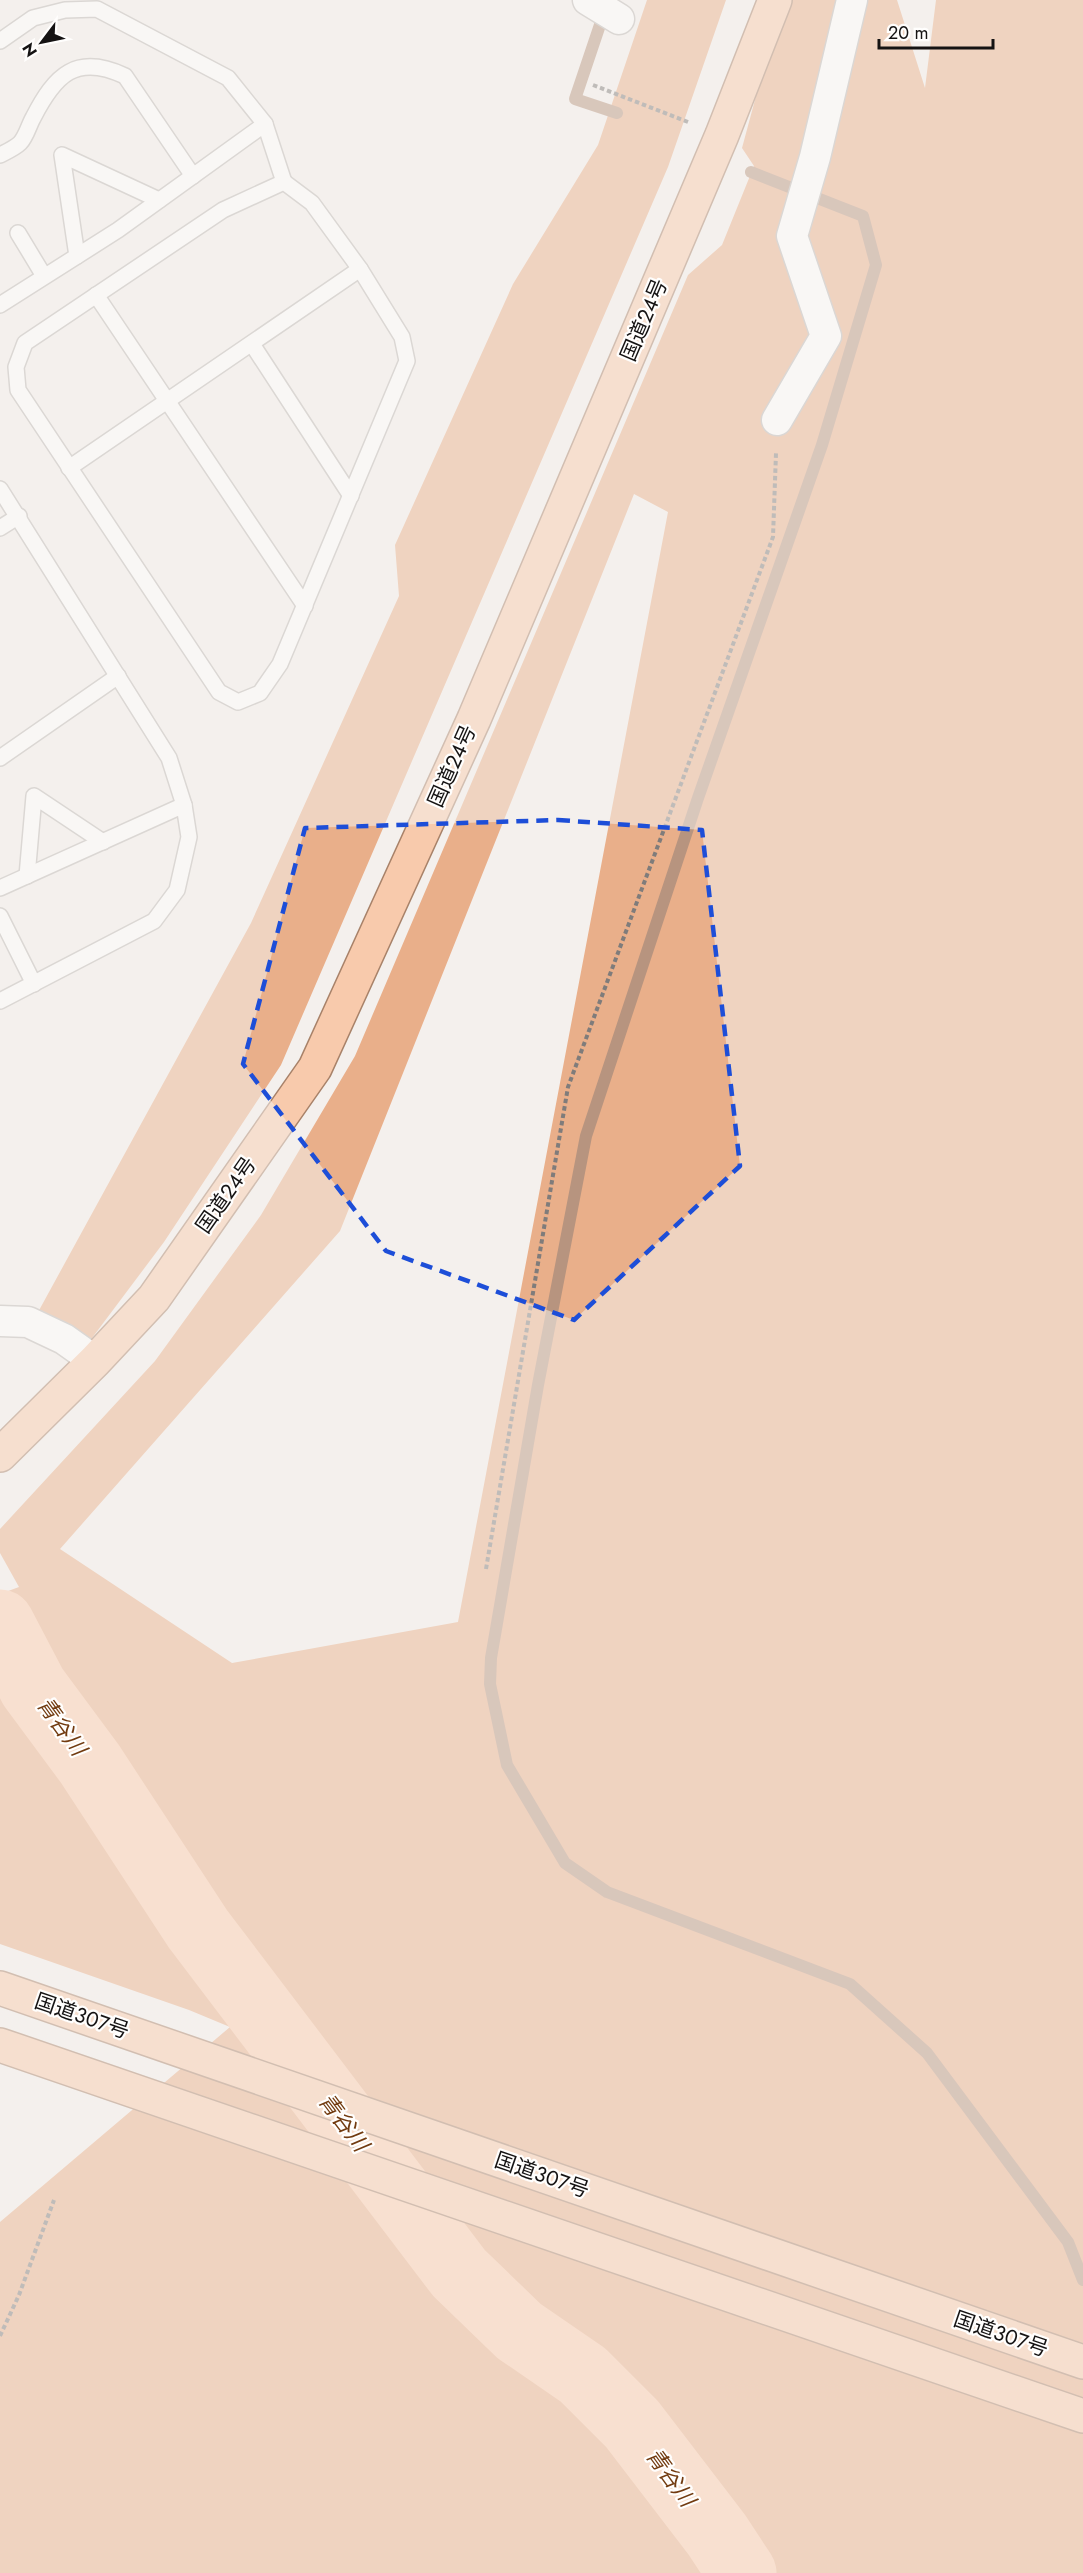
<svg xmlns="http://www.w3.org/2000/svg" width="1083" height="2573" font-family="Jost,'Noto Sans JP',sans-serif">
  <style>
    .green { fill: #e9af8a; fill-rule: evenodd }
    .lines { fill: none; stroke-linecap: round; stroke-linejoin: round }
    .stream { stroke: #b7947f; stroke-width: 12 }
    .river { stroke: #fdccad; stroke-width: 69 }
    .service-casing { stroke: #bdb9b6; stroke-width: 18 }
    .minor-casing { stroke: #bdb9b6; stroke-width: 33 }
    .trunk-casing { stroke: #a88269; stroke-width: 36 }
    .path { stroke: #7f7c7b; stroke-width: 4; stroke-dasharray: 4.5 3; stroke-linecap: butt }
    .service { stroke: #fff; stroke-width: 15 }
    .minor { stroke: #fff; stroke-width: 30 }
    .trunk { stroke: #f8caac; stroke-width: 33 }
    .marked { fill: none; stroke: #1d4ed8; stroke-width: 4.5; stroke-dasharray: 12 8; stroke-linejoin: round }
    .labels { text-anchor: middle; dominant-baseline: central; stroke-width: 4.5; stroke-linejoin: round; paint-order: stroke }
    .street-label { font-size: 21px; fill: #151313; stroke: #fffefd }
    .water-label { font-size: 22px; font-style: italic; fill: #723b10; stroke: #fffefd }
  </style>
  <rect width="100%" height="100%" fill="#f4f0ed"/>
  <!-- green -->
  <g class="green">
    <path d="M647 0H726L668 167 281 1065 164 1242 89 1342 37 1314 251 923 399 596 395 545 513 284 598 145Z"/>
    <path d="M782 0H897L925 88 936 0H1083V2573H0V2222L230 2027 189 2010 0 1944V1594L19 1587 0 1553V1529L155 1361 261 1215 355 1056 688 275 722 245 754 166 742 148ZM634 494 668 512 458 1622 232 1663 60 1549 340 1231Z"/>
  </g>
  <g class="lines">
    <!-- stream -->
    <g class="stream">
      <path d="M605 10 575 99 617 113"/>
      <path d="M751 172 863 216 876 265 822 445 698 798 586 1136 538 1385 491 1658 490 1684 507 1765 565 1863 607 1892 850 1984 927 2053 1068 2242 1083 2280"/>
    </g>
    <!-- river -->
    <path class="river" d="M0 1624 33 1687 90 1764 198 1929 459 2273 519 2331 583 2375 632 2424 717 2535 742 2573"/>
    <defs>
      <g id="service">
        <path d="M0 41 33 18 65 10 97 9 228 78 265 124 284 182"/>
        <path d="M0 155C6 152 15 148 20 143 26 137 29 125 33 118 55 75 76 53 125 76L193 176"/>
        <path d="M284 182 312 203 360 269 402 337 407 361 280 664 260 693 238 702 219 692 18 390 16 367 25 343 223 210Z"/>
        <path d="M18 233 44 276"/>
        <path d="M77 256 62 155 159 200"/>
        <path d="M96 295 305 606"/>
        <path d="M0 305 118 230 265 124"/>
        <path d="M252 344 351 496"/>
        <path d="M69 468 360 269"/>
        <path d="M0 489 169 758 184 805 189 837 177 890 154 921 0 1001"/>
        <path d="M0 528 19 516"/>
        <path d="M0 758 118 676"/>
        <path d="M27 876 34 796 103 842"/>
        <path d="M0 888 184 805"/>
        <path d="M0 916 34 984"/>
      </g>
      <g id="minor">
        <path d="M588 0 619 19"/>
        <path d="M777 420 826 336 792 236 815 157 852 0"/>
        <path d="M0 1321 28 1322 64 1339 95 1361"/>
      </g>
      <g id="trunk">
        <path d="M0 1455 95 1361 154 1298 315 1068 474 719 722 135 775 0"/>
        <path d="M0 1988 1083 2362"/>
        <path d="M0 2045 1083 2416"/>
      </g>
    </defs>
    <!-- service casing -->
    <use href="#service" class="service-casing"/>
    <!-- minor casing -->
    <use href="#minor" class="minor-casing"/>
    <!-- trunk casing -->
    <use href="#trunk" class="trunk-casing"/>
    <!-- path -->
    <g class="path">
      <path d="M593 85 688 122"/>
      <path d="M486 1569 568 1087 773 537 776 453"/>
      <path d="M0 2336 19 2295 54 2200"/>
    </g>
    <!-- service -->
    <use href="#service" class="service"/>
    <!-- minor -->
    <use href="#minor" class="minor"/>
    <!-- trunk -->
    <use href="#trunk" class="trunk"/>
  </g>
  <!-- marked area -->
  <path d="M0 0H1083V2573H0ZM558 820 702 830 740 1166 574 1320 386 1251 243 1064 305 828Z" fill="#f4f0ed" fill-opacity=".55" fill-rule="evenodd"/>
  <path class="marked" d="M558 820 702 830 740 1166 574 1320 386 1251 243 1064 305 828Z"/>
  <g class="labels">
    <!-- street labels -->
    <g class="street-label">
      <text transform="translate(644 320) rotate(-67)">国道24号</text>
      <text transform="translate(452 766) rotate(-66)">国道24号</text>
      <text transform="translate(226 1195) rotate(-55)">国道24号</text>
      <text transform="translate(82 2016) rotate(19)">国道307号</text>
      <text transform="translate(542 2175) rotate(19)">国道307号</text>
      <text transform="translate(1001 2334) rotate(19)">国道307号</text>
    </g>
    <!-- water labels -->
    <g class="water-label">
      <text transform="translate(62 1726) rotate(54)">青谷川</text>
      <text transform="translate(344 2122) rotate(53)">青谷川</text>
      <text transform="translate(671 2477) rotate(54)">青谷川</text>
    </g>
  </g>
  <!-- north arrow -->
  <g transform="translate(42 42) rotate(238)" stroke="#fffefd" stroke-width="4.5" paint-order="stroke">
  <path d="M0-4.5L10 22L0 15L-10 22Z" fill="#151313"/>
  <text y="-9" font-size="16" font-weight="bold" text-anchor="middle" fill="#151313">N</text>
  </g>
  <!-- scale -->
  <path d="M879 39v9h114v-9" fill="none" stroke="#151313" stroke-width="3"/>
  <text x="888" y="39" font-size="18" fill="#151313" stroke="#fffefd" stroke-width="4.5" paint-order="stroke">20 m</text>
</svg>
